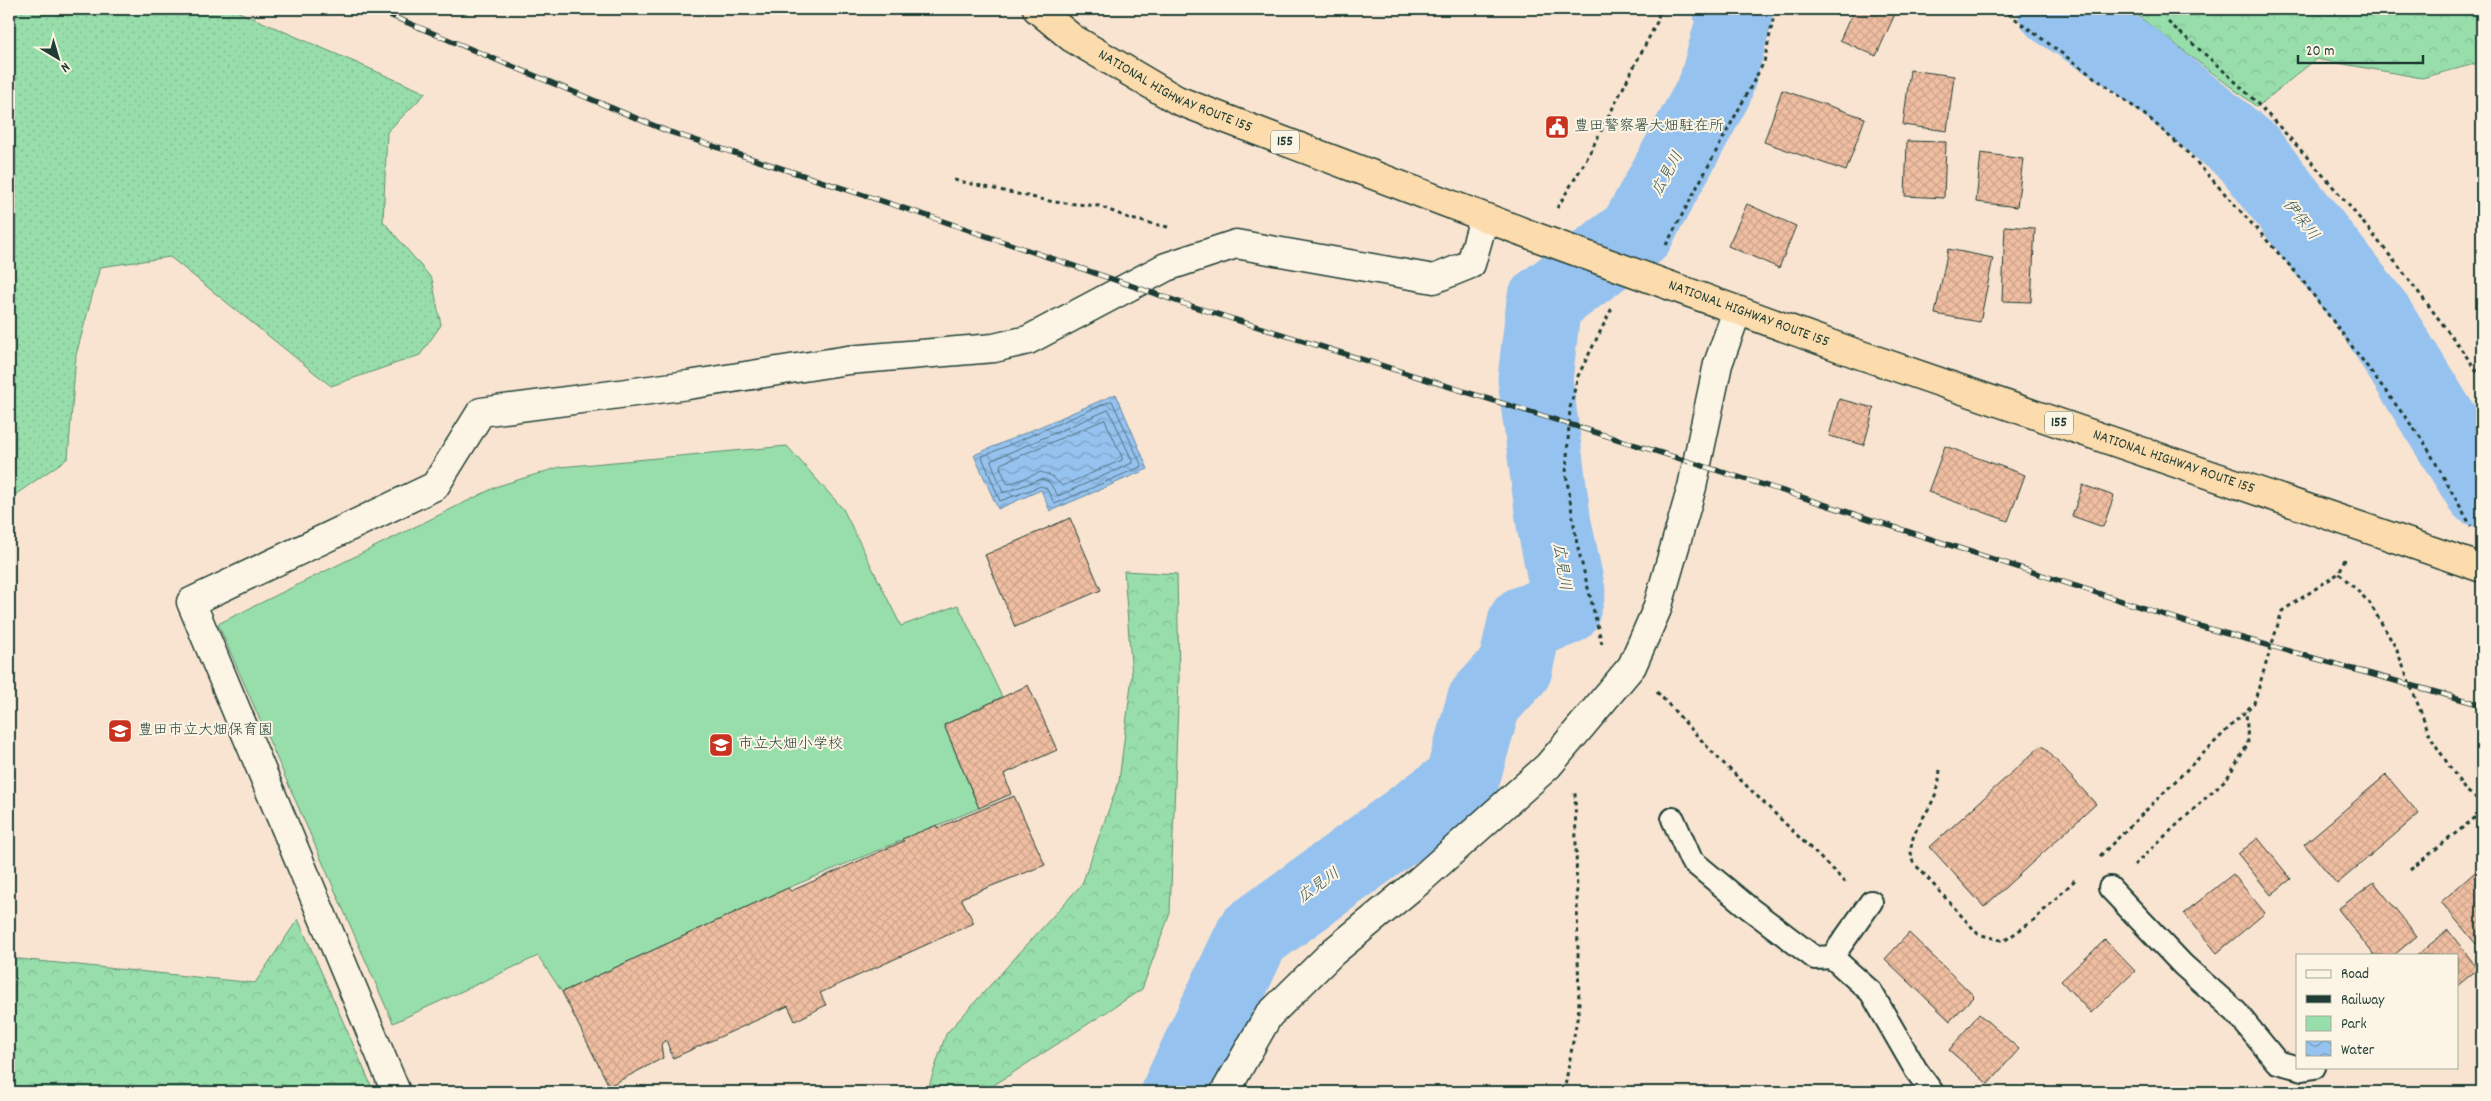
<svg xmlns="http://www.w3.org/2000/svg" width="2491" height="1101" font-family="Dekko,'Klee One',sans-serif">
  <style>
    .grass { fill: url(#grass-dots); stroke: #5c8e70 }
    .forest { fill: url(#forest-crowns); stroke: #5c8e70 }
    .green { fill: #98deab; stroke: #5c8e70 }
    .water { fill: url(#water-waves); stroke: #668da4 }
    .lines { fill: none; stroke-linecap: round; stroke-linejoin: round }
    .shore { stroke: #4f727f; stroke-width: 1 }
    .river { stroke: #96c2ef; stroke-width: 75 }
    .building { fill: url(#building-cross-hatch); stroke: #1f3d34 }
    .service-casing { stroke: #1f3d34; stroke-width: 26 }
    .minor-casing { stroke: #1f3d34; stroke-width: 31 }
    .trunk-casing { stroke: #1f3d34; stroke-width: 31 }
    .path { stroke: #1f3d34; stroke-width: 3; stroke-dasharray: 4 4; stroke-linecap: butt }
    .service { stroke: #fcf5e5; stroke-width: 22 }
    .minor { stroke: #fcf5e5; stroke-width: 28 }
    .trunk { stroke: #fcdcac; stroke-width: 28 }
    .rail-casing { stroke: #1f3d34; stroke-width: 5.5 }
    .rail { stroke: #fcf5e5; stroke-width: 4; stroke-dasharray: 11; stroke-linecap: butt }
    .labels { text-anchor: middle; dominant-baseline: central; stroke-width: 4; stroke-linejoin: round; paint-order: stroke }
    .shield { fill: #fcf5e5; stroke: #617469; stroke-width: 1 }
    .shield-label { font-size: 14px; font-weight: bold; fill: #1f3d34 }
    .street-label { font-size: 15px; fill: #1f3d34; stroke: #fcf5e5 }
    .poi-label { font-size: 15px; fill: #1f3d34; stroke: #fcf5e5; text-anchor: start }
    .water-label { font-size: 16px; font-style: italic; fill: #375859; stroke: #fcf5e5 }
  </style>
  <defs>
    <pattern id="grass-dots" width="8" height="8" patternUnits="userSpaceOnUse" patternTransform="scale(1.25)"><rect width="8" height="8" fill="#98deab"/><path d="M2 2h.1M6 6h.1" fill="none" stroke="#83bf94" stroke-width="1.8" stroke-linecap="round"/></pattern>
    <pattern id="forest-crowns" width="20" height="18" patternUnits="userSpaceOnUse" patternTransform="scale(1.25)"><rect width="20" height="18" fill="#98deab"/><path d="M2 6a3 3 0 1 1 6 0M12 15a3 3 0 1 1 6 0" fill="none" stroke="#83bf94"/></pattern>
    <pattern id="water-waves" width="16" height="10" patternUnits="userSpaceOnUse" patternTransform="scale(1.25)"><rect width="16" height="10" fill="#96c2ef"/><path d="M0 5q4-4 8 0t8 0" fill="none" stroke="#7a9fc2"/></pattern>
    <pattern id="building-cross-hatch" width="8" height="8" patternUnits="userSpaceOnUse" patternTransform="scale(1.25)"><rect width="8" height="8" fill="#f0bea1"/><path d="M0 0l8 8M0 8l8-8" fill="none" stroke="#cda48b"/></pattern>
  </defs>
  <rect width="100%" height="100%" fill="#f8e4d1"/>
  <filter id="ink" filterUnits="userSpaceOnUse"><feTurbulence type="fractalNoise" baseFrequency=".02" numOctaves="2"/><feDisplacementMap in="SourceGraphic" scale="10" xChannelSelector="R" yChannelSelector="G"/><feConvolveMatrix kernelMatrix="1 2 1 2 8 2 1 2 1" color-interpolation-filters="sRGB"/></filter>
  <g filter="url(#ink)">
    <!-- grass -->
    <path class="grass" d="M9 9H232L426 93 387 132 383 221 432 279 441 325 420 355 331 386 170 257 100 267 76 355 68 458 9 499Z"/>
    <!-- forest -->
    <g class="forest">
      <path d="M2129 9H2482V62L2422 78 2316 59 2257 107Z"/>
      <path d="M1124 571 1177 574 1179 678 1170 913 1142 989 994 1085 987 1092H927L946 1034 1082 884 1119 781 1132 676Z"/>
      <path d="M298 919 374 1092H9V958L255 983Z"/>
    </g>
    <!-- green -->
    <path class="green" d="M787 446 843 509 901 626 958 605 1002 697 944 725 979 808 788 888 562 992 538 956 393 1023 218 624 498 486 560 467Z"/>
    <!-- water -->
    <path class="water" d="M1116 394 1148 469 1050 511 1041 490 998 509 974 455Z"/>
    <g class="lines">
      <!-- shore -->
      <g class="shore">
        <path d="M1112 401 1141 464 1140 467 1055 504 1046 488 1041 486 1000 501 982 457Z"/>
        <path d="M1109 410 1132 460V463L1058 496 1049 482 1041 479 1003 493 991 461Z"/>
        <path d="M1105 420 1122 457V460L1062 486 1052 476 1041 472 1009 484 1007 483 1000 467 1001 464Z"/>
      </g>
      <!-- river -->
      <g class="river">
        <path d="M2055 9 2132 58 2248 152 2373 313 2482 490"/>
        <path d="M1179 1092 1253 935 1461 783 1484 702 1515 668 1525 623 1563 609 1568 592 1554 524 1535 379 1544 302 1636 233 1715 89 1735 16 1730 9"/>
      </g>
    </g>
    <!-- building -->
    <g class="building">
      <path d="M1854 9H1885L1895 14 1876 56 1840 40Z"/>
      <path d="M1910 70 1954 76 1947 131 1903 125Z"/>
      <path d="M1782 90 1865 118 1846 171 1764 142Z"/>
      <path d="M1907 141 1946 142 1944 198 1905 196Z"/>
      <path d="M1981 153 2023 159 2017 207 1976 202Z"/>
      <path d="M1747 204 1796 226 1779 268 1728 246Z"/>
      <path d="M2005 226 2035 228 2031 302 2002 301Z"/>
      <path d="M1948 249 1993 258 1980 322 1935 314Z"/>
      <path d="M1839 399 1874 408 1864 445 1829 436Z"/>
      <path d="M1945 446 2025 475 2008 521 1928 492Z"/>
      <path d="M2083 485 2114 496 2103 527 2072 516Z"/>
      <path d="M1070 518 1101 590 1015 627 985 555Z"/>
      <path d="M1028 685 1057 750 1004 774 1011 794 979 808 944 725Z"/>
      <path d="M2042 745 2096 804 1984 907 1930 847Z"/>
      <path d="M2386 775 2419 814 2337 884 2304 844Z"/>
      <path d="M1014 796 1045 865 961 898 974 923 820 993 826 1005 795 1021 788 1006 673 1058 666 1040 661 1044 663 1058 609 1086 562 992 788 888 791 891 904 841 902 839 937 825V828Z"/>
      <path d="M2258 838 2291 879 2271 895 2238 854Z"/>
      <path d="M2482 866V939L2476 944 2441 902Z"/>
      <path d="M2233 874 2265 913 2217 953 2184 913Z"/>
      <path d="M2374 882 2417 936 2394 955H2374L2338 909Z"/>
      <path d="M2448 930 2478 969 2457 986V955H2417Z"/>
      <path d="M1909 933 1974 996 1950 1021 1885 959Z"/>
      <path d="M2105 940 2135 971 2091 1013 2061 981Z"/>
      <path d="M1979 1014 2019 1049 1988 1084 1949 1050Z"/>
    </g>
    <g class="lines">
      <defs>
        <g id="service">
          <path d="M1673 819 1691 860 1749 908 1815 958 1832 957 1871 902"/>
          <path d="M2110 888 2183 965 2236 1012 2277 1062 2303 1069 2314 1067"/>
          <path d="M1832 957 1871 992 1916 1070 1932 1092"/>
        </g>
        <g id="minor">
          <path d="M396 1092 191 602 435 486 481 412 688 385 848 360 994 348 1028 340 1166 267 1236 244 1434 279 1471 264 1484 218"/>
          <path d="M1225 1092 1268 1016 1333 952 1418 882 1548 766 1632 666 1657 609 1692 487 1718 364 1737 311"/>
        </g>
        <g id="trunk">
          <path id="s1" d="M1037 9 1072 38 1177 100 1268 135 1539 238 1855 353 2482 568"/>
        </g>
      </defs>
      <!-- service casing -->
      <use href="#service" class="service-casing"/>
      <!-- minor casing -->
      <use href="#minor" class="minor-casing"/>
      <!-- trunk casing -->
      <use href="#trunk" class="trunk-casing"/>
      <!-- path -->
      <g class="path">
        <path d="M2002 9 2149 118 2190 155 2299 276 2424 442 2471 526"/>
        <path d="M2168 22C2195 46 2224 70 2250 96 2335 183 2411 279 2482 378"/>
        <path d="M954 180 1054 202 1099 206 1131 219 1168 227"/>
        <path d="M1557 208 1585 162 1657 22 1660 9"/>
        <path d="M1666 245 1764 62 1773 20V9"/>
        <path d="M2345 559 2339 573 2369 602 2396 648 2431 738 2465 790 2482 802"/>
        <path d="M1602 644 1577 544 1566 474 1570 408 1578 376 1612 308"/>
        <path d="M1657 692 1715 755 1846 883"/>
        <path d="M1940 770C1939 777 1939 786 1936 793 1928 816 1904 836 1913 862L1978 934 2004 941 2034 920 2077 878"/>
        <path d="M2100 856 2254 703 2282 611 2339 573"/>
        <path d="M2134 865 2227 778 2248 744 2246 711"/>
        <path d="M2410 870 2482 812"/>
        <path d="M1564 1092 1579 1008 1575 791"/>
      </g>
      <!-- service -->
      <use href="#service" class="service"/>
      <!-- minor -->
      <use href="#minor" class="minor"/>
      <!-- trunk -->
      <use href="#trunk" class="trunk"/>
      <defs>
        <path id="rail" d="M375 9 667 131 931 217 1185 304 1783 491 2199 626 2482 705"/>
      </defs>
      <!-- rail casing -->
      <use href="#rail" class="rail-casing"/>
      <!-- rail -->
      <use href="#rail" class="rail"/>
    </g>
  </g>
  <!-- icons -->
  <defs>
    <symbol id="civic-square" viewBox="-11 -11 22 22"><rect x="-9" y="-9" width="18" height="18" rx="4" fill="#c8321e" stroke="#fcf5e5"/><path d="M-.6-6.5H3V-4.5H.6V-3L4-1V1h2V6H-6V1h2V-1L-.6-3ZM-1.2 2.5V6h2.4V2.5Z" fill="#fff"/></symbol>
    <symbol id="school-square" viewBox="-11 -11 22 22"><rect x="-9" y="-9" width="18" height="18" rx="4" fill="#c8321e" stroke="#fcf5e5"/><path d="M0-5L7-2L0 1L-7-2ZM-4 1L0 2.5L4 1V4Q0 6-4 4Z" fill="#fff"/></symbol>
  </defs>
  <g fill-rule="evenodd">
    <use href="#civic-square" x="1543" y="113" width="28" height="28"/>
    <use href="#school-square" x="106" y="717" width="28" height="28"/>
    <use href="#school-square" x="707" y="731" width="28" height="28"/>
  </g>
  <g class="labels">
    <!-- shield labels -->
    <g class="shield">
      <rect x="1271" y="130.5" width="28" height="23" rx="4"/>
      <rect x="2045" y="411.5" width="28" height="23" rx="4"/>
    </g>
    <g class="shield-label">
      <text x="1285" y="142">155</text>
      <text x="2059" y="423">155</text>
    </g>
    <!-- street labels -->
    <g class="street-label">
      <text stroke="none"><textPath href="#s1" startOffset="162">NATIONAL HIGHWAY ROUTE 155</textPath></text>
      <text stroke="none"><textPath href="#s1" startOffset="778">NATIONAL HIGHWAY ROUTE 155</textPath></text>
      <text stroke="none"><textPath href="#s1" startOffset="1228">NATIONAL HIGHWAY ROUTE 155</textPath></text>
    </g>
    <!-- poi labels -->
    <g class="poi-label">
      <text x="1574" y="127">豊田警察署大畑駐在所</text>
      <text x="138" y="731">豊田市立大畑保育園</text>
      <text x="738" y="745">市立大畑小学校</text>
    </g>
    <!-- water labels -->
    <g class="water-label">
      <text transform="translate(1668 174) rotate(-61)">広見川</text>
      <text transform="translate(2300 220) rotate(52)">伊保川</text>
      <text transform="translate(1561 567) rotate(81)">広見川</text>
      <text transform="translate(1319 886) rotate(-36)">広見川</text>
    </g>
  </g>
  <!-- margin -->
  <rect width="2491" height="1101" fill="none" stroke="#fcf5e5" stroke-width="30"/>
  <rect x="15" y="15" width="2461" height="1071" fill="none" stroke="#1f3d34" stroke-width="2" filter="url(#ink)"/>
  <!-- legend -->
  <rect x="2296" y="954" width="162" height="115" fill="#fcf5e5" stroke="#a4ab9e"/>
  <rect x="2306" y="970" width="25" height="8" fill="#fcf5e5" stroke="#a4ab9e"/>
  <text x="2341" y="978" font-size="15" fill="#1f3d34">Road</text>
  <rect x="2306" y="995" width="25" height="8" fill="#1f3d34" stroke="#a4ab9e"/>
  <text x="2341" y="1004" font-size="15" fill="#1f3d34">Railway</text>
  <rect x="2306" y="1016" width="25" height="15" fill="#98deab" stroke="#a4ab9e"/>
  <text x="2341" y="1028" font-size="15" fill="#1f3d34">Park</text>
  <rect x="2306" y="1041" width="25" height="15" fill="url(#water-waves)" stroke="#a4ab9e"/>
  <text x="2341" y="1054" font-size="15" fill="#1f3d34">Water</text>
  <!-- north arrow -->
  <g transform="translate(58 58) rotate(142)" stroke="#fcf5e5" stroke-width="4" paint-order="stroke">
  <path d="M0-4L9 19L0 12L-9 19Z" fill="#1f3d34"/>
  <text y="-8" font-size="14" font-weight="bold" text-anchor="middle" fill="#1f3d34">N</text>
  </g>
  <!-- scale -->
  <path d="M2298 55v8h125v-8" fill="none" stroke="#1f3d34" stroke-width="2.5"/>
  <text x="2306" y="55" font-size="15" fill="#1f3d34" stroke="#fcf5e5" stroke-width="4" paint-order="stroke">20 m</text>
</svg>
